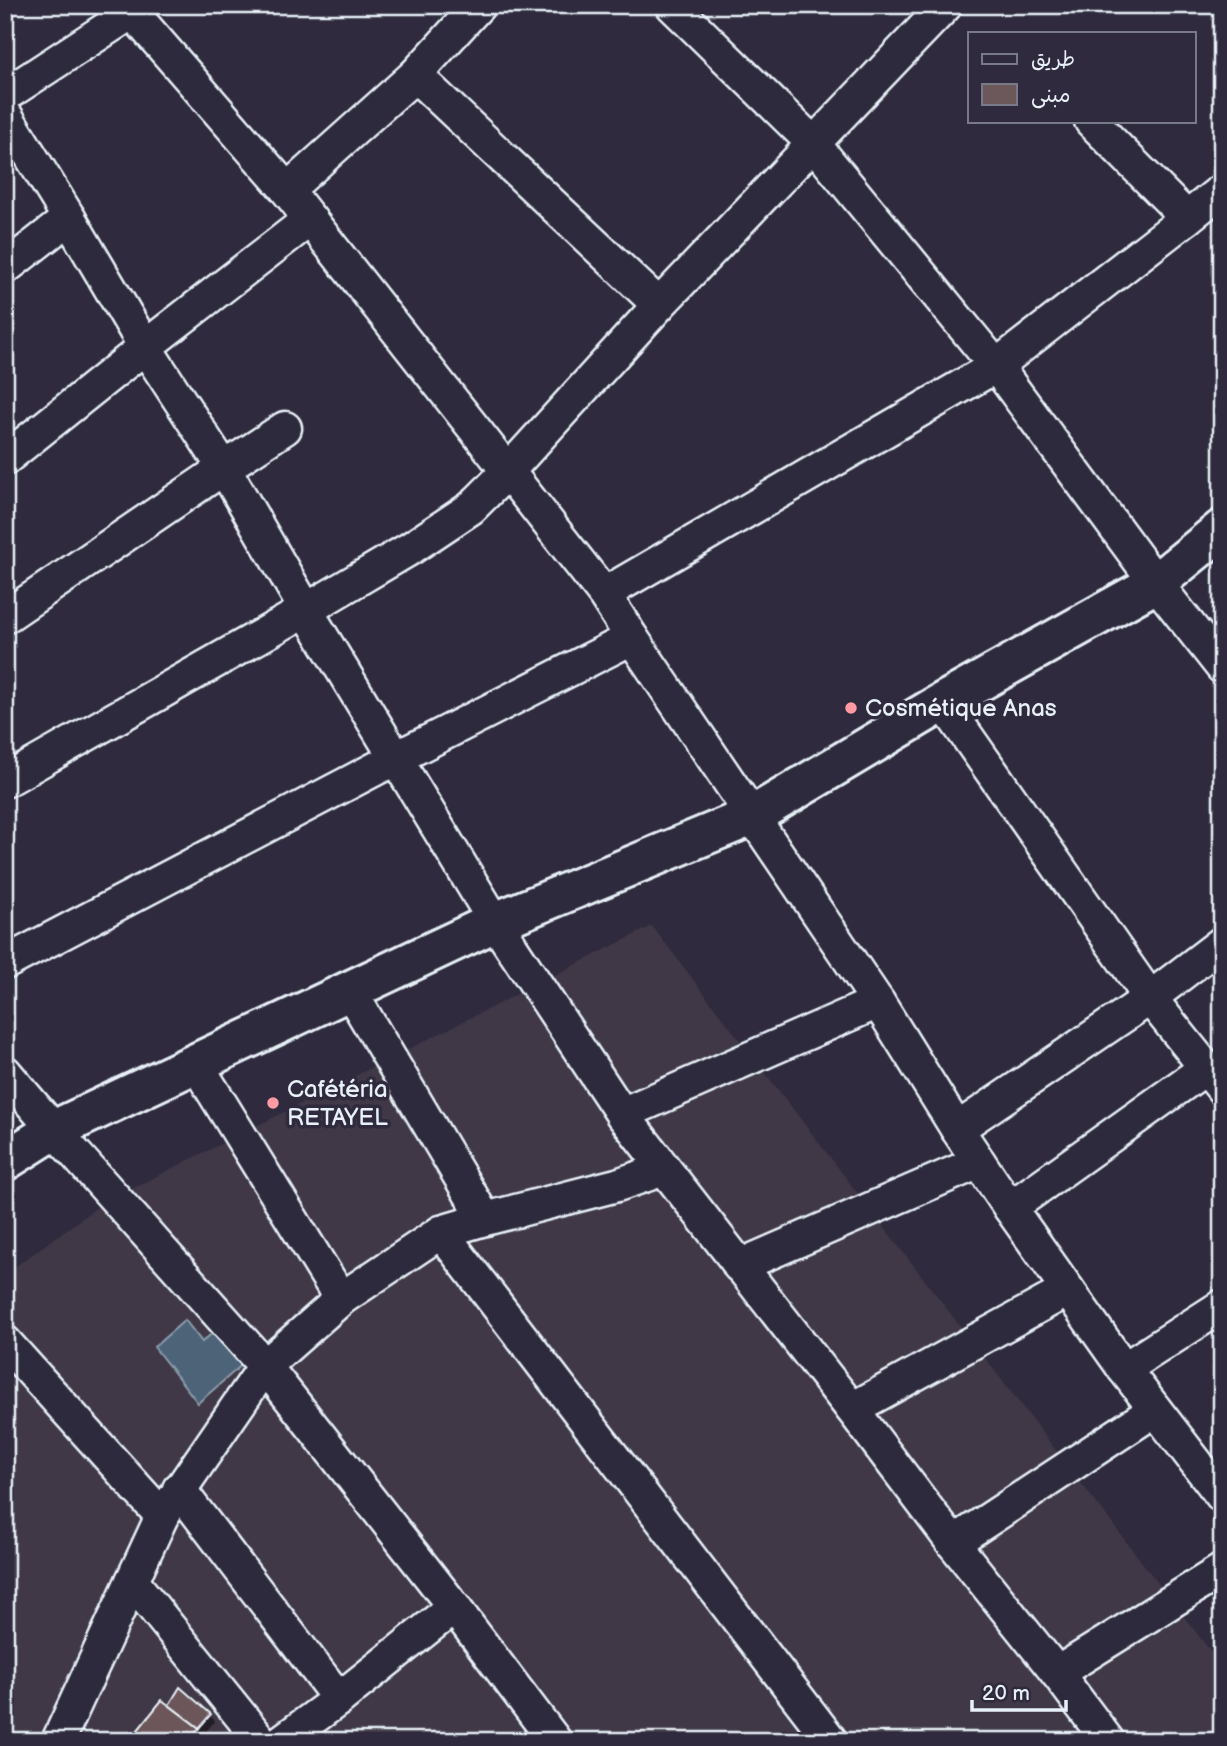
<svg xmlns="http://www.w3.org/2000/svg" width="1227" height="1746" font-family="'Balsamiq Sans','Playpen Sans Arabic',sans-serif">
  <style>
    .built { fill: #413846 }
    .water { fill: #4d6378; stroke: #8b9cab; stroke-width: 2 }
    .shadow { fill: #0007 }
    .building { fill: #6c575a; stroke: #e8f1f8; stroke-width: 2 }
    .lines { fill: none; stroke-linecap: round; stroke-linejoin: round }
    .street-casing { stroke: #e8f1f8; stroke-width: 37 }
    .secondary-casing { stroke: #e8f1f8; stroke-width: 44 }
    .street { stroke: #2f2a3d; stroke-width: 32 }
    .secondary { stroke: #2f2a3d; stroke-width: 38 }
    .poi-dot { fill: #ff9aa2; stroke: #2f2a3d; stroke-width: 2.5 }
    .labels { text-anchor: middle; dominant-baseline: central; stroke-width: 7; stroke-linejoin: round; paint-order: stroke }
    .poi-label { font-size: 24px; fill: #e8f1f8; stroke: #2f2a3d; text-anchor: start }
  </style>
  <rect width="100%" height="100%" fill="#2f2a3d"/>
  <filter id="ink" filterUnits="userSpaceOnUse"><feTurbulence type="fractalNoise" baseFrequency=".0143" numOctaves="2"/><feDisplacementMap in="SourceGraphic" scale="14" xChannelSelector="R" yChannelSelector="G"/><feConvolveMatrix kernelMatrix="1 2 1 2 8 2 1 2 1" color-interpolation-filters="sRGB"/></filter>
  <g filter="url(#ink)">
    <!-- built -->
    <path class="built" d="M652 926 1222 1666V1741H5V1274L100 1205Z"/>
    <!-- water -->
    <path class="water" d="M185 1320 202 1342 223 1324 251 1357 198 1403 154 1347Z"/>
    <!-- shadow -->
    <path class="shadow" d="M177 1710 210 1716 215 1721 203 1735 208 1741H131Z"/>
    <!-- building -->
    <g class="building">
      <path d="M180 1687 211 1714 199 1728 169 1705Z"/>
      <path d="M162 1700 199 1728 189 1741H129Z"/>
    </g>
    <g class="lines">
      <defs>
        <g id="street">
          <path d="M126 5 287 190 604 594 632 638 878 1002 957 1129 1010 1208 1124 1369 1222 1496"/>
          <path d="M672 5 813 143 996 366 1156 583 1222 667"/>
          <path d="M415 75 659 305"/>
          <path d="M5 95 132 12 139 5"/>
          <path d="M5 114 69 218 145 347 224 468 306 610 495 922 622 1114 852 1409 953 1543 1057 1673 1108 1741"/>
          <path d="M1091 121 1187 218"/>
          <path d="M287 190 415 75 479 5"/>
          <path d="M5 268 69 218"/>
          <path d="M5 459 145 347 310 219"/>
          <path d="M604 594 996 366 1187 218 1222 190"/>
          <path d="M5 617 224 468 285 428"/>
          <path d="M943 702 1150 998 1222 1088"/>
          <path d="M5 781 306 610 411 548 471 508 508 471 659 305 946 5"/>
          <path d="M5 963 396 758 632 638"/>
          <path d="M195 1062 341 1299"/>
          <path d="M5 1072 54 1130 265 1366 454 1607 555 1741"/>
          <path d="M622 1114 878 1002"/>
          <path d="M957 1129 1150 998 1222 943"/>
          <path d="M1010 1208 1206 1068"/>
          <path d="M485 1219 617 1185 664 1169"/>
          <path d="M441 1232 831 1741"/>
          <path d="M739 1266 979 1162"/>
          <path d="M5 1342 162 1516"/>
          <path d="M1124 1369 1222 1306"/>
          <path d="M852 1409 1068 1290"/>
          <path d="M179 1489 339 1699"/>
          <path d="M953 1543 1155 1410"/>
          <path d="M132 1581 261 1741"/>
          <path d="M1057 1673 1222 1570"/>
          <path d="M58 1741 162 1516 265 1366 341 1299 441 1232 485 1219 350 991"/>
          <path d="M282 1741 339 1699 454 1607"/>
        </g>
        <path id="secondary" d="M5 1161 54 1130 495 922 752 816 943 702 1156 583 1222 529"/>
      </defs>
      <!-- street casing -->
      <use href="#street" class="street-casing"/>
      <!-- secondary casing -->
      <use href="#secondary" class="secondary-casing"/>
      <!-- street -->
      <use href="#street" class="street"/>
      <!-- secondary -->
      <use href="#secondary" class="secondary"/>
    </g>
  </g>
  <!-- markers -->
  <g class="poi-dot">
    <circle cx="851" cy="708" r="7"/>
    <circle cx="273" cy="1103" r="7"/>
  </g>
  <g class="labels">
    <!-- poi labels -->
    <g class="poi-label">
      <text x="865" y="708">Cosmétique Anas</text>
      <text x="287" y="1089">Cafétéria<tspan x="287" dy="28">RETAYEL</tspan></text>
    </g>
  </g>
  <!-- margin -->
  <rect width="1227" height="1746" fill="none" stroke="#2f2a3d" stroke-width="28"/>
  <rect x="14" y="14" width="1199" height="1718" fill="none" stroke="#e8f1f8" stroke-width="2.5" filter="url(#ink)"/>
  <!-- legend -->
  <rect x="968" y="32" width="228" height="91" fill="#2f2a3d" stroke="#797a88" stroke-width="2"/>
  <rect x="982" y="54" width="35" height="10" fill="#2f2a3d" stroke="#797a88" stroke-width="2"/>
  <text x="1031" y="66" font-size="21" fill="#e8f1f8">طريق</text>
  <rect x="982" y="84" width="35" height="21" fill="#6c575a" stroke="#797a88" stroke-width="2"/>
  <text x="1031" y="102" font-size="21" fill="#e8f1f8">مبنى</text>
  <!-- scale -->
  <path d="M972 1700v10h94v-10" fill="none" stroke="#e8f1f8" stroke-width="3.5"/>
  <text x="982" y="1700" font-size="21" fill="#e8f1f8" stroke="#2f2a3d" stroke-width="5" paint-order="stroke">20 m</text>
</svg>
